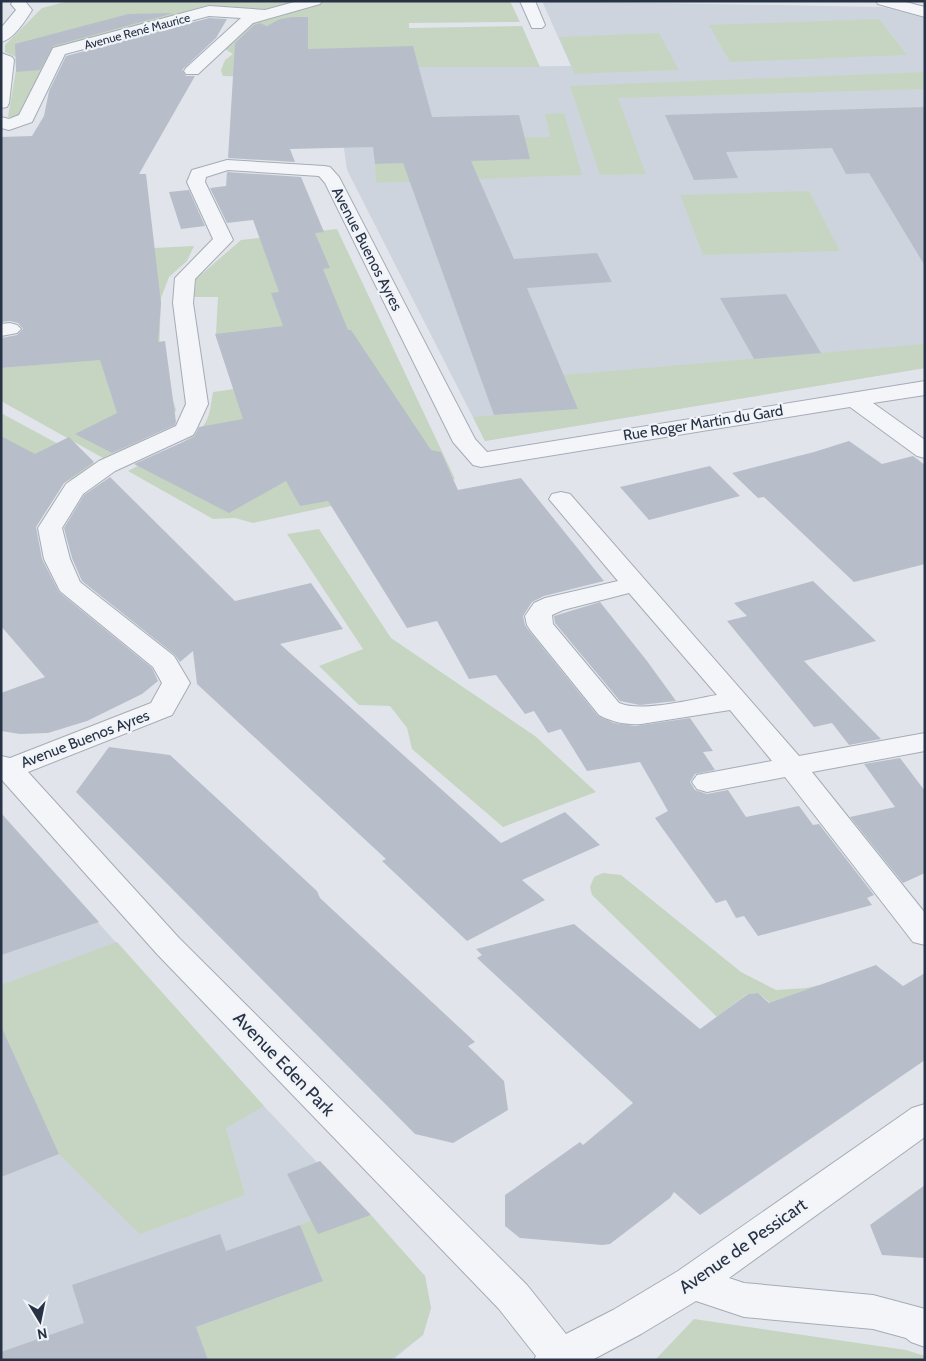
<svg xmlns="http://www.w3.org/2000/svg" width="926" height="1361" font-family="Cabin,sans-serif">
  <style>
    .built { fill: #ced4dd }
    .green { fill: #c6d5c1 }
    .building { fill: #b7bec9 }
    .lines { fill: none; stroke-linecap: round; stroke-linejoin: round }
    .minor-casing { stroke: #a5acb6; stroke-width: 2 }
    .minor { fill: #f4f5f8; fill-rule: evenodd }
    .labels { text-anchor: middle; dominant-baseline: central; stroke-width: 4.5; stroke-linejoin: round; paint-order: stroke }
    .far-street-label { font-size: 12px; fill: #273244; stroke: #f0f3f8 }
    .street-label { font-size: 15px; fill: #273244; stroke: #f0f3f8 }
    .near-street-label { font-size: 18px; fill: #273244; stroke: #f0f3f8 }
  </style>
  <rect width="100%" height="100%" fill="#e1e5eb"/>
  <!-- built -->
  <g class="built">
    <path d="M542 1 883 7 925 18V368L485 441 347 170 332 64 419 67 571 66Z"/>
    <path d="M1 814 240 1081 425 1276 431 1308 423 1335 395 1358 390 1360H1Z"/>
  </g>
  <!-- green -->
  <g class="green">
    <path d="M69 1H305L272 11 216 7 209 5 58 47 51 53 17 117H8L16 70V57L5 52V45L42 8Z"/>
    <path d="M327 1H510L520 22 409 23V28L522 26 540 67H419L334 79 223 76 221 70 225 60 233 54 225 49 255 20Z"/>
    <path d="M879 19 907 55 730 62 709 25Z"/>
    <path d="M659 33 679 70 575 74 559 37Z"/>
    <path d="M925 72V89L618 98 646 174 600 175 570 86Z"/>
    <path d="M564 113 582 175 376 183 375 164 529 159 524 137H550L545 114Z"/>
    <path d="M809 191 840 251 703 255 680 195Z"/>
    <path d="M337 229 455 479 253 523 235 518 213 519 128 471C150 459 186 445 203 426 210 418 211 403 213 392L234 389 216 334 218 297H194L196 279 241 240Z"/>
    <path d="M194 246 187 261 169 277 161 298 159 357 176 410C165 435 127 446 103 458L1 401V368L82 361 153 248Z"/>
    <path d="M925 344V368L485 441 473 417 578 409 564 375Z"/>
    <path d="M1 413 97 465 40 496 1 548Z"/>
    <path d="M319 529 391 638 535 736 596 792 503 827 412 749 407 728 390 706 359 705 319 666 363 649 287 534Z"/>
    <path d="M603 873 621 875 741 972 776 990 806 988 820 985 844 1006 803 1030 758 993 747 994 717 1017 592 895 590 887 594 877Z"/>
    <path d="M117 942 264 1106 226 1128 245 1195 140 1234 59 1154 1 1026V985Z"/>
    <path d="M328 1213 348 1217 351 1222 371 1215 425 1276 431 1308 423 1335 390 1360H208L196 1327 323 1281 300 1225Z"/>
    <path d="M694 1319 906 1350 925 1356V1360H655Z"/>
  </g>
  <!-- building -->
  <g class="building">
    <path d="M174 13 53 46 40 70 16 72 15 44 128 14Z"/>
    <path d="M292 17H308V49L413 46 432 117 519 115 530 159 471 161 514 259 597 253 612 282 527 288 578 409 494 415 403 163 375 164 373 147 290 149 295 162 228 158 235 43 254 25 260 23 267 26 280 19Z"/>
    <path d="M209 18 227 19 216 38 182 70 186 76H195L139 174H146L161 303 158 342 165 341 176 422 175 425 112 453 75 434 117 413 100 360 1 368V338L17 335 23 329 18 323 10 321 1 322V137L32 136 44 116 49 91 66 56Z"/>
    <path d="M925 107V266L869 173 846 174 832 148 726 152 738 178 694 180 665 115Z"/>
    <path d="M227 172 301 177 324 232 315 233 330 268 323 269 348 330H351L431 450 441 452 458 490 521 478 604 581 544 596 532 602 523 616 525 625 530 632 598 716 614 723 635 726 690 718 713 751 703 752 715 770 695 774 690 782 695 790 707 794 728 790 746 817 799 806 813 825 819 824 874 895 867 898 872 905 758 936 744 916 736 918 726 900 716 903 655 818 668 811 640 762 587 771 561 729 548 733 534 711 525 714 496 675 469 679 437 621 407 628 328 501 300 506 286 481 229 513 134 464 194 437 199 427 243 419 215 334 283 326 271 293 279 292 253 220 227 223 210 188 226 186Z"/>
    <path d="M189 190 205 226 181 229 169 192Z"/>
    <path d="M786 294 821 353 754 359 720 298Z"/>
    <path d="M1 436 35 454 69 437 94 462 64 483 36 527 42 559 59 592 152 668 158 681 142 694 87 721 48 733 20 734 1 731V693L45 677 1 626Z"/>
    <path d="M849 441 882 464 913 456 925 465V564L854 582 764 497 758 498 732 473 814 452Z"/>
    <path d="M710 466 740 496 649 520 620 487Z"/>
    <path d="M110 477 235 601 311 583 343 629 280 644 501 843 565 812 600 845 522 880 545 900 467 941 382 861 386 859 197 684 193 651 180 662 175 655 82 581 72 558 64 528 84 495Z"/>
    <path d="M813 581 876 641 804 661 881 739 849 745 832 723 814 727 727 621 747 616 734 603Z"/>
    <path d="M600 602 647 661 676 701 640 705 620 701 555 623 554 616Z"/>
    <path d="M109 747 170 755 317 891 320 898 475 1042 468 1046 504 1081 508 1110 453 1143 415 1134 76 792Z"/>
    <path d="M900 758 925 791V873L903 883 850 817 895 807 864 764Z"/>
    <path d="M1 813 99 922 1 955Z"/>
    <path d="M574 924 700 1029 748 994 758 993 769 1003 876 965 903 986 925 973V1060L700 1215 674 1192 670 1198 610 1244 602 1245 520 1238 505 1226V1195L580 1142 583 1145 633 1103 477 958 482 955 476 949Z"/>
    <path d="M1 1026 59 1154 1 1177Z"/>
    <path d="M320 1161 371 1215 318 1234 287 1174Z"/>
    <path d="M925 1185V1258L882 1255 870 1225Z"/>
    <path d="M300 1225 323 1281 196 1327 208 1360H1V1352L84 1323 72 1285 220 1234 226 1251Z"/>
  </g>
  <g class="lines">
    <defs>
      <g id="minor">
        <path d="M13 1H25L32 10C25 21 14 39 1 42V28L16 10 11 4Z"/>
        <path d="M298 1H322L320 4 253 23 198 74H186L184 71 186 68 241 18 209 16 65 54 32 122 9 130 1 128V117L9 119 19 115 53 48 209 6 265 10Z"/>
        <path d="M520 1H535L545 25 542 28H532Z"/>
        <path d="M876 1H902L925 7V17L878 4Z"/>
        <path d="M1 53 12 57 14 60 9 103 7 107 1 108Z"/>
        <path d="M227 160 324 166 330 167 339 177 475 439 487 452 925 381V395L873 403 925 440V458L917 456 850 407 481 467 473 465 453 442 325 183 319 176 228 170 206 177 205 182 233 240 195 279 193 303 208 404 196 430 193 435 115 471 83 494 62 528 70 559 80 582 174 656 190 683 172 715 28 772 179 938 527 1285 566 1334 613 1310 678 1271 912 1108 925 1104V1137L729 1278 744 1283 873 1295 918 1307 925 1309V1347L911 1342 906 1338 873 1329 744 1317 696 1301 641 1334 592 1360H534L536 1356 499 1309 157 954 1 779V756L10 758 151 703 162 683 153 667 60 591 44 559 38 528 66 484 99 461 176 426 186 404 173 303 175 278 213 239 187 182 192 170Z"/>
        <path d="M10 323 17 325 21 329 17 333 1 336V324Z"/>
        <path d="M561 492 570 494 799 756 925 733V751L812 772 925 913V945L913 942 785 777 707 792 697 789 692 782 697 775 772 761 730 710 641 724C626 725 612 722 599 715L531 631 527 625 525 616 534 603 545 598 618 581 549 499 552 494ZM629 593 717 695C693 699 640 713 619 703L553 624 552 615 563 610Z"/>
      </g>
    </defs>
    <!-- minor casing -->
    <use href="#minor" class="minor-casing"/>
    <!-- minor -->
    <use href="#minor" class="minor"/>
  </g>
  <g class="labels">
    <!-- far-street labels -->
    <g class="far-street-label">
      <text transform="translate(137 31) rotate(-15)">Avenue René Maurice</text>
    </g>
    <!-- street labels -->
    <g class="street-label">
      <text transform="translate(367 249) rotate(63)">Avenue Buenos Ayres</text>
      <text transform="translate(703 423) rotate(-9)">Rue Roger Martin du Gard</text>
      <text transform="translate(85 739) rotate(-21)">Avenue Buenos Ayres</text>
    </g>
    <!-- near-street labels -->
    <g class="near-street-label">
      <text transform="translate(284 1064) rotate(46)">Avenue Eden Park</text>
      <text transform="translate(743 1246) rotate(-35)">Avenue de Pessicart</text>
    </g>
  </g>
  <!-- border -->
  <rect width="926" height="1361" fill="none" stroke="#273244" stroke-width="5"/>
  <!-- north arrow -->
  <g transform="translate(40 1321) rotate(170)" stroke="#f0f3f8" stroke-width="4" paint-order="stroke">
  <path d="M0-4L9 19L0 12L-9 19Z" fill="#273244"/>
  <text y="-8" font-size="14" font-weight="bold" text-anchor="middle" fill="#273244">N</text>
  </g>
</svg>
